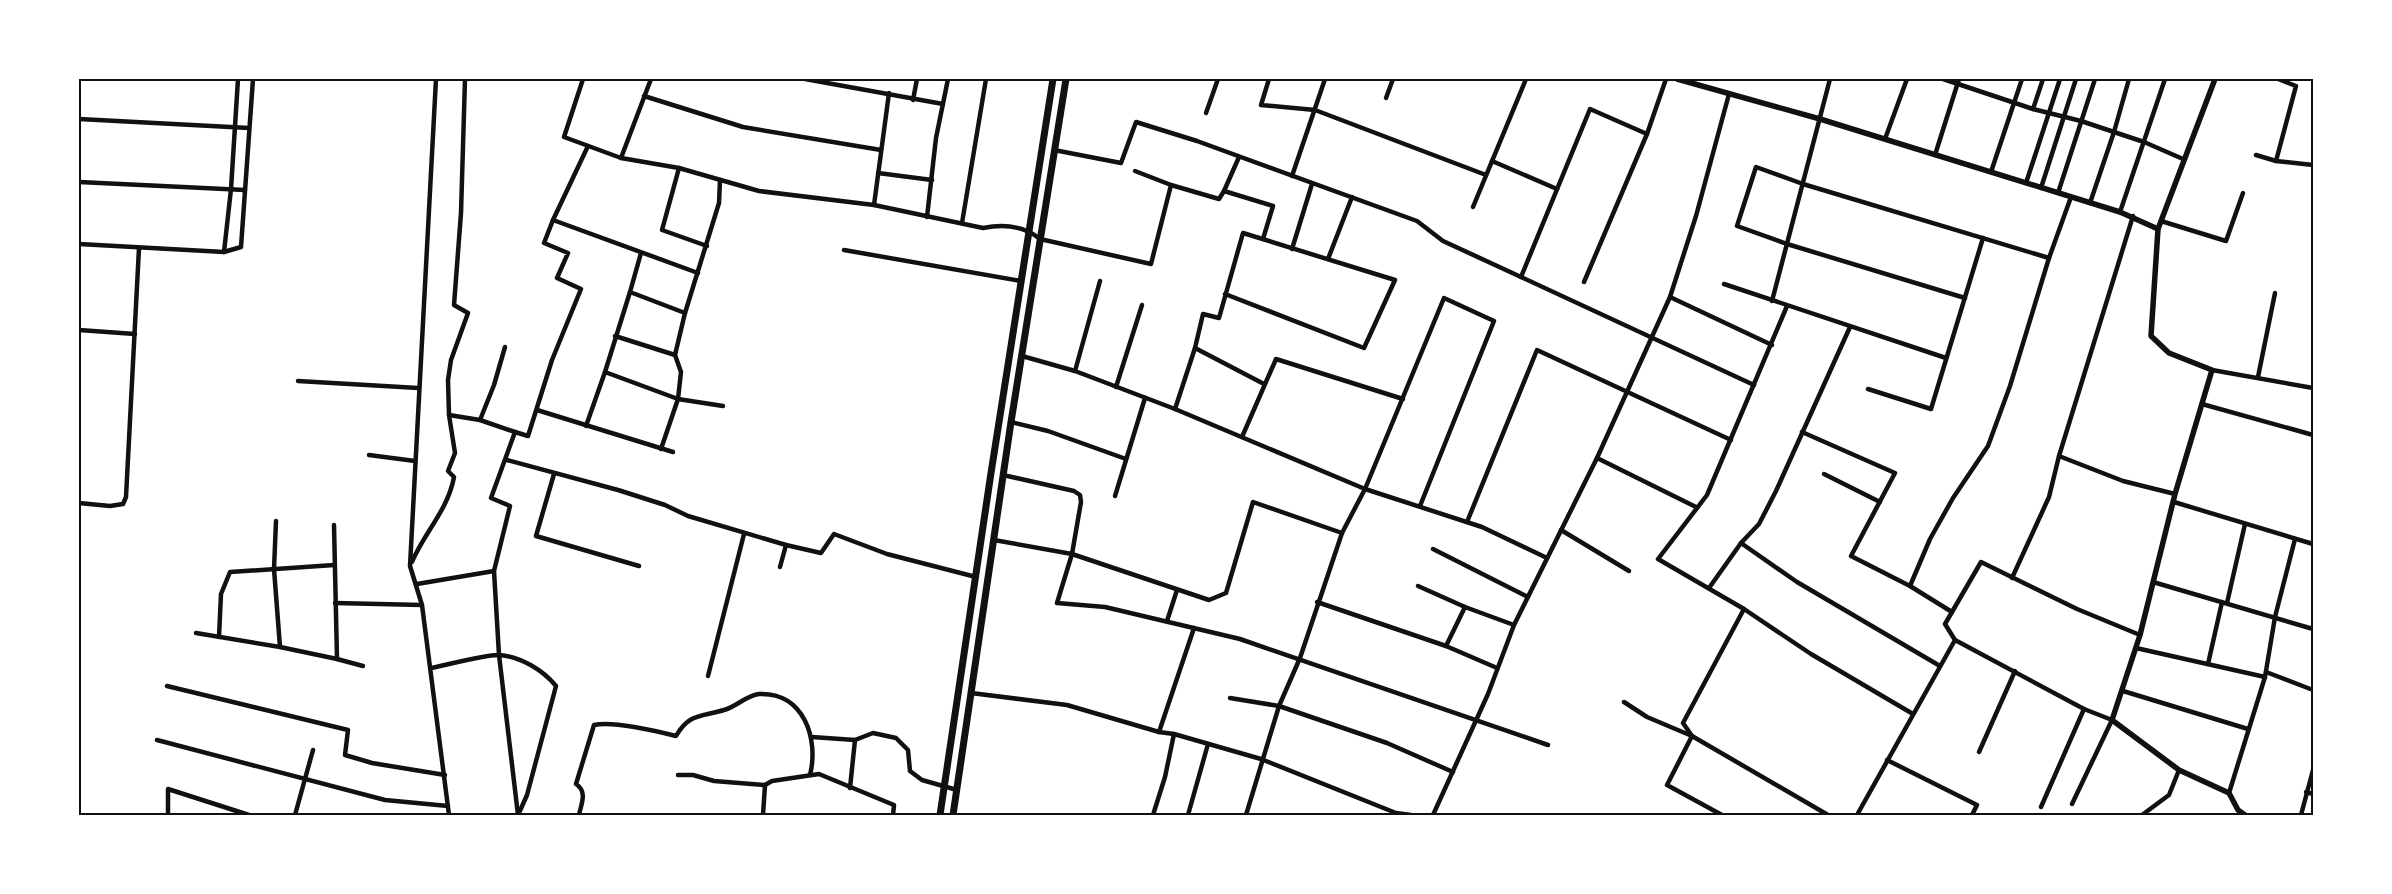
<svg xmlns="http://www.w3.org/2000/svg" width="2392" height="894" font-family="Barlow,sans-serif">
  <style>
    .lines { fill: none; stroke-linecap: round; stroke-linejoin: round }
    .minor { stroke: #111; stroke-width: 4.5 }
    .tertiary { stroke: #111; stroke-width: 5.5 }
    .trunk { stroke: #111; stroke-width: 7 }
    .neatline { fill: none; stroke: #111; stroke-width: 2 }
  </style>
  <rect width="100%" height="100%" fill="#fff"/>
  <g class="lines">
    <!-- minor -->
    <g class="minor">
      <path d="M436 79 410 566 422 605 449 815"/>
      <path d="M583 79 564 137 621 158 679 168 759 191 874 205 983 228C1003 224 1024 226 1040 239L1151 264 1171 185 1219 199 1224 191 1273 206 1263 239"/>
      <path d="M805 79 943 104"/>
      <path d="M1269 79 1261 105 1315 110 1486 175"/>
      <path d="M1943 79 2033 109 2081 121 2144 142 2183 159"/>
      <path d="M644 96 743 127 881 150"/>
      <path d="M1386 98 1393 79"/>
      <path d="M913 100 917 79"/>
      <path d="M2033 109 2043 79"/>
      <path d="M1206 113 1218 79"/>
      <path d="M79 119 249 128"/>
      <path d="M1885 139 1907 79"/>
      <path d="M588 146 553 220 698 273"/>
      <path d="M1054 150 1121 163 1136 122 1197 141 1417 221 1443 241 1521 277 1590 109 1647 134"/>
      <path d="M1935 155 1959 79"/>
      <path d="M2256 155 2276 161 2313 165"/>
      <path d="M621 158 651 79"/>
      <path d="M1492 161 1557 189"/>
      <path d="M2276 161 2296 86 2278 79"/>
      <path d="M679 168 662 230 707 246"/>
      <path d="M1135 171 1171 185"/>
      <path d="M1991 172 2022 79"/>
      <path d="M878 173 932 180"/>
      <path d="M1292 176 1325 79"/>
      <path d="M79 182 245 190"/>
      <path d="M2026 183 2060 79"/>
      <path d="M2041 188 2076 79"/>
      <path d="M1224 191 1239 157"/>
      <path d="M2058 193 2095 79"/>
      <path d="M2090 203 2114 132 2129 79"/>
      <path d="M874 205 889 93"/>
      <path d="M1473 207 1526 79"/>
      <path d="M2120 212 2165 79"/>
      <path d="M927 217 936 138 948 79"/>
      <path d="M2161 221 2226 241 2243 193"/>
      <path d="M962 223 986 79"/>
      <path d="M79 244 224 252 241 247 253 79"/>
      <path d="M1292 249 1312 184"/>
      <path d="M844 250 1021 281"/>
      <path d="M224 252 231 189 238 79"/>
      <path d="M641 253 630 292 685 313"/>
      <path d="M1328 259 1352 197"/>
      <path d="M1521 277 1754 385"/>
      <path d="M1100 281 1075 371 1175 409 1365 489 1482 527 1547 558"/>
      <path d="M1584 282 1647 134 1666 79"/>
      <path d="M1724 284 1946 358"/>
      <path d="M1670 297 1772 345"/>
      <path d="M1965 298 1787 244 1737 226 1756 167 1803 184 2049 258"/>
      <path d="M1772 301 1830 79"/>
      <path d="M1787 306 1707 495 1658 559 1744 609 1811 654 1913 714"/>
      <path d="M79 330 135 334"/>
      <path d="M615 336 675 355"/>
      <path d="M1195 348 1264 384"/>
      <path d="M1022 356 1075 371"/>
      <path d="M2212 370 2313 388"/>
      <path d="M605 372 630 292"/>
      <path d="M2258 377 2275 293"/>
      <path d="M298 381 418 388"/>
      <path d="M1116 387 1142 305"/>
      <path d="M1868 389 1931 409 1983 238"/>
      <path d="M2202 404 2313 435"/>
      <path d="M1175 409 1195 348 1203 314 1219 318 1243 233 1395 280 1364 348 1225 294"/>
      <path d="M537 410 673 452"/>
      <path d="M449 415 480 420 515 432"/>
      <path d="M480 420 494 385 505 347"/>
      <path d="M1011 422 1048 431 1126 459"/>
      <path d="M586 426 605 372 678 399 723 406"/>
      <path d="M1802 432 1895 473 1851 556 1910 586 1930 539 1953 498 1988 446 2010 386 2049 258 2071 197"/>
      <path d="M1242 437 1276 359 1403 399"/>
      <path d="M661 449 678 399 681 372 675 355 685 313 719 203 720 180"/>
      <path d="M369 455 415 461"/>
      <path d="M2059 456 2123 481 2175 494"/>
      <path d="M1597 458 1696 507"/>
      <path d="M507 460 618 490 665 505 688 516 786 545 780 567"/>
      <path d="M554 474 536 536 639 566"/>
      <path d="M1824 474 1880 502"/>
      <path d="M1003 475 1074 491 1080 495 1081 502 1072 554 1057 603 1105 607 1240 639 1548 745"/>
      <path d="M1115 496 1145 398"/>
      <path d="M2174 502 2313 544"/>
      <path d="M79 503 110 506 123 504 126 497 139 248"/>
      <path d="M276 521 274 569 280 647"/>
      <path d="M1467 522 1537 350 1731 440"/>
      <path d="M1561 530 1629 571"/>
      <path d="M994 540 1072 554 1209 600 1226 593 1253 502 1342 533"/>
      <path d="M1741 543 1797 582 1940 666"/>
      <path d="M786 545 821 553 834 534 887 554 976 577"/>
      <path d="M1433 549 1528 597"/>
      <path d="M412 562C424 533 448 510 454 477L448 471 455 453 449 415 448 380 451 360 468 313 454 305 461 213 465 79"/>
      <path d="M2012 578 2049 497 2059 456 2133 216"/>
      <path d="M2153 582 2313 629"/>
      <path d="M417 584 494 571"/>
      <path d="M1418 586 1465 607 1514 625"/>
      <path d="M1910 586 1952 612"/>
      <path d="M1709 588 1741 543 1759 524 1776 491 1850 327"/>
      <path d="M1317 602 1446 646 1497 668"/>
      <path d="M335 603 422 605"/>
      <path d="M2227 603 2245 524"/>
      <path d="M1167 621 1177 590"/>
      <path d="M196 633 280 647 337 659 334 525"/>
      <path d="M219 637 221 594 230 572 334 565"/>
      <path d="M1955 640 1945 624 1981 562 2077 609 2140 635"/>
      <path d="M1446 646 1465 607"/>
      <path d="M2136 648 2265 677"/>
      <path d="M337 659 363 666"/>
      <path d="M2208 664 2222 602"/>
      <path d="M431 668C447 665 486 654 500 655 521 657 543 670 556 686L527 795 519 813"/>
      <path d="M2266 672 2313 690"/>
      <path d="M708 676 744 534"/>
      <path d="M167 686 348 730 345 755 372 763 445 775"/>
      <path d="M2123 691 2248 729"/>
      <path d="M971 693 1067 705 1159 732 1174 734 1261 759 1396 813 1411 815"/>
      <path d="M1230 698 1279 706 1387 743 1453 772"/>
      <path d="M1624 702 1647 717 1692 736 1828 815"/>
      <path d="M1159 732 1194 628"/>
      <path d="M812 737 855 740 873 733 896 738 908 750 910 771 922 780 957 790"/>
      <path d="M157 740 385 800 448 806"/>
      <path d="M1979 752 2015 671"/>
      <path d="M1887 760 1977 805 1972 815"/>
      <path d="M678 775H693L714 781 765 785 772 781 819 774 894 805 893 815"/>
      <path d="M850 788 855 740"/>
      <path d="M2306 792 2313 794"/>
      <path d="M2229 793 2265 677 2275 617 2295 539"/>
      <path d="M2041 807 2084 709"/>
      <path d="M168 815V789L249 815"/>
      <path d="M295 815 313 750"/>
      <path d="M518 815 499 655 494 571 510 506 491 498 515 432 528 436 552 360 581 289 557 278 568 253 544 243 553 220"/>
      <path d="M579 815C581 804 588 792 576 784L594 725C613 721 656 731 676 736 689 713 701 717 724 710 736 707 747 695 759 694 804 692 819 739 810 775"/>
      <path d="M763 815 765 785"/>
      <path d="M1153 815 1165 777 1174 734"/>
      <path d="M1188 815 1208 744"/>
      <path d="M1246 815 1279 706 1300 658 1342 533 1365 489 1444 298 1494 321 1420 506"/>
      <path d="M1433 815 1488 694 1514 625 1597 458 1670 297 1696 216 1729 94"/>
      <path d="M1722 815 1667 785 1692 736 1683 723 1744 609"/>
      <path d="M1857 815 1955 640 2084 709 2112 720 2072 804"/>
      <path d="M2142 815 2169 795 2179 770"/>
      <path d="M2301 815 2313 770"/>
    </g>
    <!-- tertiary -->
    <g class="tertiary">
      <path d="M1677 79 1820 119 2120 212 2158 229"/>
      <path d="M2215 79 2158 229 2151 336 2169 353 2212 370 2175 494 2140 635 2112 720 2179 770 2229 793 2238 810 2245 815"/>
    </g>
    <!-- trunk -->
    <g class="trunk">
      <path d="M940 815 991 473 1053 79"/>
      <path d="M953 815 1011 422 1066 79"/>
    </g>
  </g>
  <!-- border -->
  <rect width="2392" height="894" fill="none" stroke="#ffffff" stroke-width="160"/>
  <rect x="80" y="80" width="2232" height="734" class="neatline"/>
</svg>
